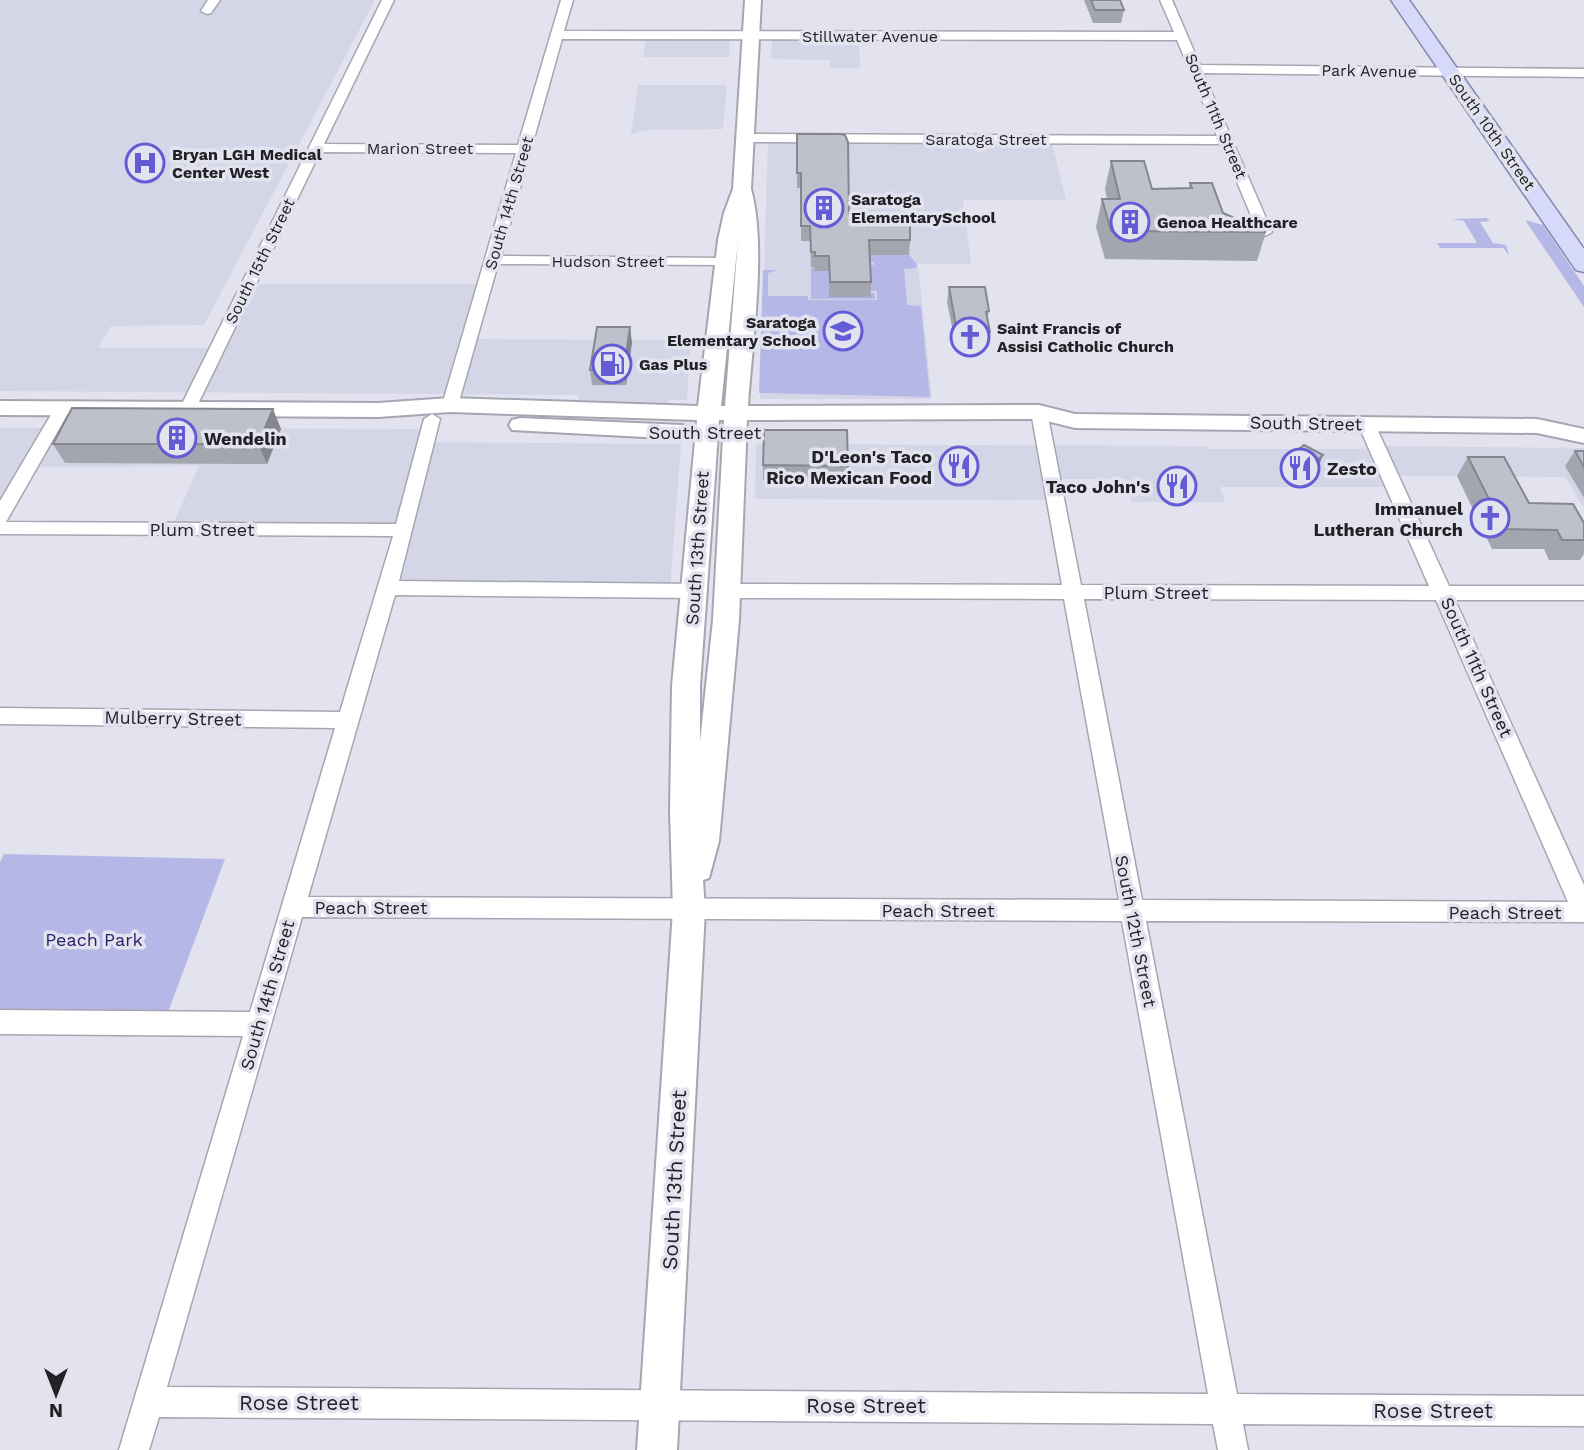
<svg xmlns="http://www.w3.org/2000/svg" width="1584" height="1450" font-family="'Work Sans',sans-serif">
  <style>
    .built { fill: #d4d6e8 }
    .green { fill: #b5b8e6 }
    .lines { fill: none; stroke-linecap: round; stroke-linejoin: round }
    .street-casing { stroke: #a5a6b1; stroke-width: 3 }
    .secondary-casing { stroke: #a5a6b1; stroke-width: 4 }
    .primary-casing { stroke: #8588ad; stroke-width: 3 }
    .street { fill: #fff; fill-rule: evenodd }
    .secondary { fill: #fff; fill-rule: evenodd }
    .primary { fill: #d6d9fa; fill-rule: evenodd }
    .wall { fill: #a3a5af }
    .shaded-wall { fill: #85868e }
    .building { fill: #bec0cb; stroke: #85868e; stroke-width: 2 }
    .labels { text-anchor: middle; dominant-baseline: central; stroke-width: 7; stroke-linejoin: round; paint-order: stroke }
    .far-street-label { font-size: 16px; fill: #212226; stroke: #e2e3ee }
    .far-poi-label { font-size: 16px; font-weight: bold; fill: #212226; stroke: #e2e3ee; text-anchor: start }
    .street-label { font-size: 18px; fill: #212226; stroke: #e2e3ee }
    .poi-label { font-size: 18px; font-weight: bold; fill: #212226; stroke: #e2e3ee; text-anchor: end }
    .park-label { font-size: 18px; fill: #271e68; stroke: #e2e3ee }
    .near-street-label { font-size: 21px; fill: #212226; stroke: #e2e3ee }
  </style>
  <rect width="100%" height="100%" fill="#e2e3ee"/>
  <!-- built -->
  <g class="built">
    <path d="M0 0H375L204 325 111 326 98 348H217L248 284H486L470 339 691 340 687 400H669L668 403 578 400 579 395 0 391Z"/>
    <path d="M647 36H730L729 57H643Z"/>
    <path d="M772 36H859L860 68H830V60L771 59Z"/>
    <path d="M638 85H727L723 129 646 130 631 134Z"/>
    <path d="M768 138 1051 139 1066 200H963L971 264H918L932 399H760Z"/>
    <path d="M0 428 429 429 426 442 681 444 670 590 386 588 404 531 171 529 199 466 29 467 0 517Z"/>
    <path d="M756 444 1207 446 1208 449H1378L1377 446 1584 448V508L1565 477 1391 476 1396 487H1220L1225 502H1131L1126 479H1052L1055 500 755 499Z"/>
  </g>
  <!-- green -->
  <g class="green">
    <path d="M1487 218 1490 221 1480 222 1493 243 1506 245 1509 255 1503 248H1440L1437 243H1477L1464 221 1452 219Z"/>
    <path d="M1525 220 1543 225 1584 286V307Z"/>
    <path d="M865 255H909L916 263 917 268 904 269 907 305 921 306 930 397 759 393 763 270H779L768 273V296H808V300H877V291H870L869 265H874V262H868Z"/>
    <path d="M811 267 829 271 830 297 874 293 875 299H811Z"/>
    <path d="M4 854 225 859 164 1023 0 1022V862Z"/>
  </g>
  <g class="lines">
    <defs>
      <g id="street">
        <path d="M208 0H220L211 13 207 14 201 11Z"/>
        <path d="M382 0H394L324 144 518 145 561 0H573L564 31 1174 32 1160 0H1172L1200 65 1584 69V77L1203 73 1272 232 1265 236 1258 232 1221 144 745 142 738 138 745 134 1217 136 1177 40 562 39 501 256 724 258 731 262 729 265 498 264 458 405 450 410 444 409 442 405 516 153 320 152 196 408 188 413 182 412 180 408Z"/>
        <path d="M63 403 71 408 6 522 396 524 424 419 432 414 440 419 399 581 694 584 701 586 704 591 701 596 694 598 395 595 308 897 1119 900 1064 599 727 598 720 596 717 591 720 586 727 584 1062 585 1031 412 1039 407 1047 412 1081 585 1429 586 1358 424 1367 419 1373 420 1449 586H1584V600H1455L1584 885V922L1146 921 1237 1394 1584 1396V1426L1243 1424 1248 1450H1218L1213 1424 159 1417 149 1450H119L243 1036 0 1034V1010L250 1012 335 728 0 724V708L340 712 393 536 0 534V501L55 408ZM1084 599 1436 600 1568 902 1142 900ZM302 917 1122 921 1208 1394 167 1387Z"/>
      </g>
      <g id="secondary">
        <path d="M745 0H761L751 189C767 247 752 343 748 406L1039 405 1075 414 1537 419 1584 429V443L1537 433 1075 428 1039 419 747 420 739 620 719 841 709 878 703 880 705 910 677 1450H637L673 910 670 811 672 686 697 420 450 412 378 417 0 415V401L378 403 450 398 698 406 718 240 724 213 733 189ZM738 240 725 406H721ZM719 420H724L713 620 700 742V686Z"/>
        <path d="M520 418 682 425 690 427 693 432 690 437 682 439 512 430 509 425 512 420Z"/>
      </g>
      <path id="primary" d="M1391 0H1409L1584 249V272L1576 270Z"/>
    </defs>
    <!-- street casing -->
    <use href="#street" class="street-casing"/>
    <!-- secondary casing -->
    <use href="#secondary" class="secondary-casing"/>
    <!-- primary casing -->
    <use href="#primary" class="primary-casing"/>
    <!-- street -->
    <use href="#street" class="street"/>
    <!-- secondary -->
    <use href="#secondary" class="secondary"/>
    <!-- primary -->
    <use href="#primary" class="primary"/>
  </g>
  <!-- wall -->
  <g class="wall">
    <path d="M1084 0H1120L1124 10 1121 23H1093Z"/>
    <path d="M797 134 849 214 910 240 909 255H870L871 282V297H829V271H814V267H811L810 241H801V188H797Z"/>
    <path d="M1111 161 1152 189 1189 188 1190 183 1223 213 1266 232 1257 261 1105 259 1096 227 1102 199H1107L1105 189Z"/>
    <path d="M949 287 989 311 987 319 990 332 987 347H956L947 302Z"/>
    <path d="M632 342 626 385H592L590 370Z"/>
    <path d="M281 429 267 464 65 463 53 444Z"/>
    <path d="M1575 451H1584V498L1565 466Z"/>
    <path d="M1323 455 1319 465 1300 481 1281 470 1285 460Z"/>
    <path d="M1468 457 1529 503 1584 523V554L1580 560H1549L1544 549H1492L1457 476Z"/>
    <path d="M763 465 848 466 847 481 763 480Z"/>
  </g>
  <!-- shaded-wall -->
  <g class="shaded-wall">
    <path d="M630 327 632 342 626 385 624 370Z"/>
    <path d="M273 409 281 429 267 464 258 444Z"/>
    <path d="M1323 455 1319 465 1300 481 1304 471Z"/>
  </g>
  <!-- building -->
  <g class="building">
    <path d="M1091 0H1120L1124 10H1095Z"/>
    <path d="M797 134H840L845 135 848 142 849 214H910V240H869L871 282H830L829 256H815V252H811L810 226H801V173H797Z"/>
    <path d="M1111 161H1144L1152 189 1192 188 1190 183H1212L1223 213 1266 232 1111 231 1102 199H1120Z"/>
    <path d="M949 287H985L989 311 986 312 990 332H957Z"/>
    <path d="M597 327H630L624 370H590Z"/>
    <path d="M72 408 273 409 258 444H53Z"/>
    <path d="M764 430H847L848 466 763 465Z"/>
    <path d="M1304 445 1323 455 1304 471 1285 460Z"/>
    <path d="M1575 451H1584V467Z"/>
    <path d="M1468 457H1504L1529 503 1573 504 1584 523V540H1562L1557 530 1504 529Z"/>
  </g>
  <!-- icons -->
  <defs>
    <symbol id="hospital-ring" viewBox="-11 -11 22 22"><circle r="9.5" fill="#e2e3ee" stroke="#645cd5" stroke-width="1.5"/><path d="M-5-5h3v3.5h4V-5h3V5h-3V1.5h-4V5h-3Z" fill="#645cd5"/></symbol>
    <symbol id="building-ring" viewBox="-11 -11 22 22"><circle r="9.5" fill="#e2e3ee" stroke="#645cd5" stroke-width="1.5"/><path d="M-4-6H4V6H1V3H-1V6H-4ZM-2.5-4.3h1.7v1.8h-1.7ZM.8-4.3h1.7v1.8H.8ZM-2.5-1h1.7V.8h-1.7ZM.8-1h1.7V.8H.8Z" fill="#645cd5"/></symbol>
    <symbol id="school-ring" viewBox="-11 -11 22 22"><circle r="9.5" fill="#e2e3ee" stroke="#645cd5" stroke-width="1.5"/><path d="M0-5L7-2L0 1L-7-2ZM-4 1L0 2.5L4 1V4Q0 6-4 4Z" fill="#645cd5"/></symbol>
    <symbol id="church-ring" viewBox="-11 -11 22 22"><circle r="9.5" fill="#e2e3ee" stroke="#645cd5" stroke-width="1.5"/><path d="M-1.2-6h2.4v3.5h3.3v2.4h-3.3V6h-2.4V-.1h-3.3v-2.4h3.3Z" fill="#645cd5"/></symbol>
    <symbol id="fuel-ring" viewBox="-11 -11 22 22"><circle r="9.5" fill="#e2e3ee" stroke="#645cd5" stroke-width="1.5"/><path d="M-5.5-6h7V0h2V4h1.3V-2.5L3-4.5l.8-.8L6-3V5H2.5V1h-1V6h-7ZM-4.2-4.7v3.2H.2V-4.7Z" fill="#645cd5"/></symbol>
    <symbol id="restaurant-ring" viewBox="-11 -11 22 22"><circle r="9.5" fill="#e2e3ee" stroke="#645cd5" stroke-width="1.5"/><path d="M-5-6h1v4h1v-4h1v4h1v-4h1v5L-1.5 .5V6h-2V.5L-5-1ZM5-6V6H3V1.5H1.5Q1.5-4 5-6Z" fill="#645cd5"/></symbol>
  </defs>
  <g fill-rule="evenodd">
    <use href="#hospital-ring" x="123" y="141" width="44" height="44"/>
    <use href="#building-ring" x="802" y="186" width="44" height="44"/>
    <use href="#building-ring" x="1108" y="200" width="44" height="44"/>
    <use href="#school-ring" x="821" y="309" width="44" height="44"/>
    <use href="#church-ring" x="948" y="315" width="44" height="44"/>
    <use href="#fuel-ring" x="590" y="342" width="44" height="44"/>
    <use href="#building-ring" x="155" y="416" width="44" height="44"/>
    <use href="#restaurant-ring" x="937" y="444" width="44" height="44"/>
    <use href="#restaurant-ring" x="1278" y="446" width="44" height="44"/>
    <use href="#restaurant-ring" x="1155" y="464" width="44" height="44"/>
    <use href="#church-ring" x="1468" y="496" width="44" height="44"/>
  </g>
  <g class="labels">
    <!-- far-street labels -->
    <g class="far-street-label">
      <text x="870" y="36">Stillwater Avenue</text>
      <text transform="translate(1369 71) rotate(1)">Park Avenue</text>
      <text transform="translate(1216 116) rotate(67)">South 11th Street</text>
      <text transform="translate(1492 132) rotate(55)">South 10th Street</text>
      <text x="986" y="139">Saratoga Street</text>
      <text x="420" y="148">Marion Street</text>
      <text transform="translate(509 203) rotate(-74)">South 14th Street</text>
      <text transform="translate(260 261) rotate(-64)">South 15th Street</text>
      <text x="608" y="261">Hudson Street</text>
    </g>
    <!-- far-poi labels -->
    <g class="far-poi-label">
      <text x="172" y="154">Bryan LGH Medical<tspan x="172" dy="18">Center West</tspan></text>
      <text x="851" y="199">Saratoga<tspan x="851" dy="18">ElementarySchool</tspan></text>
      <text x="1157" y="222">Genoa Healthcare</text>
      <text x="816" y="322" text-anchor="end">Saratoga<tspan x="816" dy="18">Elementary School</tspan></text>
      <text x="997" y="328">Saint Francis of<tspan x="997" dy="18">Assisi Catholic Church</tspan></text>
      <text x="639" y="364">Gas Plus</text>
    </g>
    <!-- street labels -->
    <g class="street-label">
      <text transform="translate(1306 423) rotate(1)">South Street</text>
      <text x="705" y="432">South Street</text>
      <text x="202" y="529">Plum Street</text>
      <text transform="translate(697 548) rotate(-86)">South 13th Street</text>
      <text x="1156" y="592">Plum Street</text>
      <text transform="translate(1477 667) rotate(66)">South 11th Street</text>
      <text transform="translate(173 718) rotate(1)">Mulberry Street</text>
      <text x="371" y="907">Peach Street</text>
      <text x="938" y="910">Peach Street</text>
      <text x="1505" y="912">Peach Street</text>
      <text transform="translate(1136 931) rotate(79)">South 12th Street</text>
      <text transform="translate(267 995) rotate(-74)">South 14th Street</text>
    </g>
    <!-- poi labels -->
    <g class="poi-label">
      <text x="204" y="438" text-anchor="start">Wendelin</text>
      <text x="932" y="456">D'Leon's Taco<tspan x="932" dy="21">Rico Mexican Food</tspan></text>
      <text x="1327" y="468" text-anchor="start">Zesto</text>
      <text x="1150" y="486">Taco John's</text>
      <text x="1463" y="508">Immanuel<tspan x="1463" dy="21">Lutheran Church</tspan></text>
    </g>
    <!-- park labels -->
    <g class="park-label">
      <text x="94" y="939">Peach Park</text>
    </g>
    <!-- near-street labels -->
    <g class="near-street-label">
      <text transform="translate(674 1180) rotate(-87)">South 13th Street</text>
      <text x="299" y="1402">Rose Street</text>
      <text x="866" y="1405">Rose Street</text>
      <text x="1433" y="1410">Rose Street</text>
    </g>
  </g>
  <!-- north arrow -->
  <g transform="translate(56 1394) rotate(180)" stroke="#e2e3ee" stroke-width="5" paint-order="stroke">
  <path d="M0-5L12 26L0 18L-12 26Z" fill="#212226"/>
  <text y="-10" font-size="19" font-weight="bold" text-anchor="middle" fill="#212226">N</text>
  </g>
</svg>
